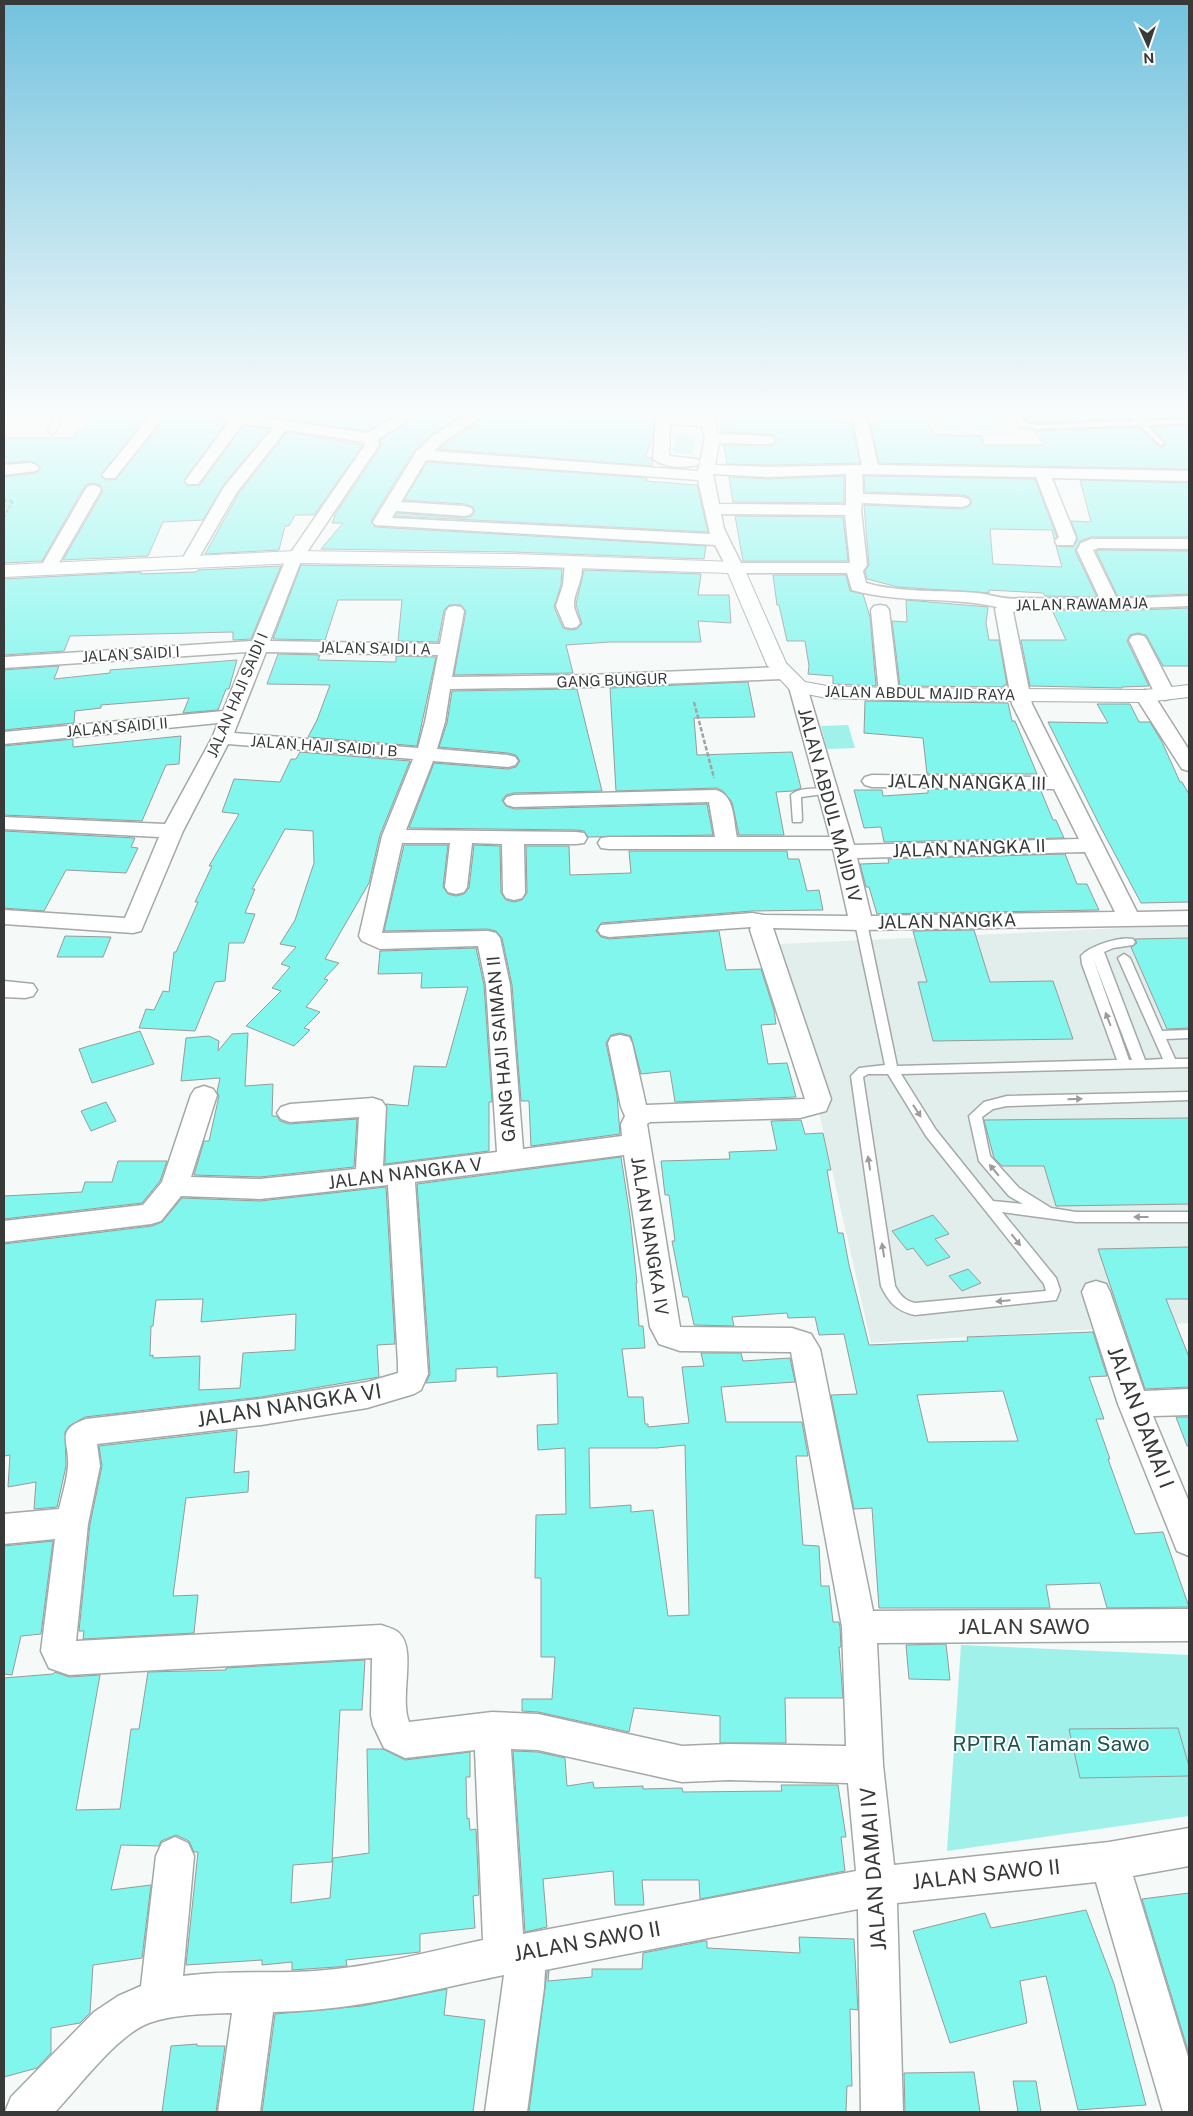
<svg xmlns="http://www.w3.org/2000/svg" width="1193" height="2116" font-family="'Public Sans',sans-serif">
  <style>
    .built { fill: #e1eeec }
    .green { fill: #a0f1e9 }
    .building { fill: #81f6ed; stroke: #979b9a; fill-rule: evenodd }
    .lines { fill: none; stroke-linecap: round; stroke-linejoin: round }
    .service-casing { stroke: #a4a8a7; stroke-width: 3 }
    .minor-casing { stroke: #a4a8a7; stroke-width: 3 }
    .tertiary-casing { stroke: #a4a8a7; stroke-width: 2 }
    .path-far1 { stroke: #a0a3a3; stroke-width: 2; stroke-dasharray: 3 2; stroke-linecap: butt }
    .path { stroke: #a0a3a3; stroke-width: 2.5; stroke-dasharray: 4.5 2; stroke-linecap: butt }
    .service { fill: #fff; fill-rule: evenodd }
    .minor { fill: #fff; fill-rule: evenodd }
    .tertiary { fill: #fff; fill-rule: evenodd }
    .oneway { fill: #9c9c9c }
    .labels { text-anchor: middle; dominant-baseline: central; stroke-width: 4; stroke-linejoin: round; paint-order: stroke }
    .far-street-label { font-size: 15px; fill: #383a3a; stroke: #fff }
    .street-label { font-size: 18px; fill: #383a3a; stroke: #fff }
    .near-street-label { font-size: 21px; fill: #383a3a; stroke: #fff }
    .near-park-label { font-size: 21px; fill: #205450; stroke: #fff }
  </style>
  <rect width="100%" height="100%" fill="#f5f9f8"/>
  <!-- built -->
  <g class="built">
    <path d="M933 415H1189V480L1055 472 1039 438 937 434Z"/>
    <path d="M1189 925V1323L871 1343 812 1081 770 958 781 944Z"/>
  </g>
  <!-- green -->
  <g class="green">
    <path d="M939 415H958L963 430H944Z"/>
    <path d="M968 415H987L993 430H974Z"/>
    <path d="M677 434 697 435 693 454 672 453Z"/>
    <path d="M848 725 855 748 827 749 821 726Z"/>
    <path d="M961 1645 1189 1655V1816L947 1851Z"/>
  </g>
  <!-- building -->
  <g class="building">
    <path d="M99 415H149L101 474V476L105 480 116 479 167 415H215L219 420 227 422 184 480 188 486 200 485 244 425 269 429 223 486 203 520 163 522 148 556 63 560 103 491 100 485 92 483 86 485 83 489 42 561 4 563V477L36 473 41 468 37 464 31 461 4 463V438H73L77 430H84L91 418H96Z"/>
    <path d="M255 415H396L367 431Z"/>
    <path d="M418 415H463L432 434 414 451 371 521 375 527 706 546 704 559 513 552 321 549 343 523H332L335 516H334L381 446 380 440Z"/>
    <path d="M484 415 563 417V415H660L654 419 653 438 645 457 651 458 653 461 652 466 438 449 481 420Z"/>
    <path d="M719 415H831L835 423H852L860 463 769 465 727 464 724 445 768 446 775 444 777 439 773 435 768 434 722 432Z"/>
    <path d="M877 415H925L934 435 982 436 984 445H1045L1035 431 1138 427 1160 447 1165 445V442L1151 427 1189 425V469L879 463 870 423H879Z"/>
    <path d="M1024 415H1128L1131 419 1037 423 1029 422Z"/>
    <path d="M1139 415H1189V417L1144 419Z"/>
    <path d="M287 432 363 445 314 515H295L289 526H285L279 550 205 554 239 493Z"/>
    <path d="M427 462 647 478 646 481 697 485 708 532 395 516 397 513 465 518 472 516 475 512 473 507 465 504 404 500Z"/>
    <path d="M844 476V503L733 502 729 477 769 479Z"/>
    <path d="M864 476 1035 479 1057 537 1054 539 1052 530 990 529 993 564 1062 567 1056 546 1073 547 1078 539 1071 521 1091 522 1080 480 1189 483V537H1091L1080 541 1075 551 1097 597 1045 596 1043 593 989 590V593L898 587 867 579 865 571 869 565 864 505 962 509 970 506 972 501 969 497 962 495 865 492Z"/>
    <path d="M735 516 843 517 848 561H743Z"/>
    <path d="M1099 550 1189 551V594L1118 597 1096 551Z"/>
    <path d="M301 565 562 569 561 585 554 607 563 628 571 630 577 629 582 624 576 604 584 570 701 574 698 595H729L731 623 698 621 701 642H610L566 645 573 673 454 675 466 611 461 605H449L444 610 438 642 398 641 402 600H338L325 640 273 639Z"/>
    <path d="M281 566 251 639 233 640V632L70 636 64 651 4 655V579L141 572V574L196 572 198 570Z"/>
    <path d="M773 575H846L850 591 863 594 870 617 876 686 833 684V676L808 674 809 666 805 641H787L779 605H777Z"/>
    <path d="M906 600 988 607 986 623 989 640H999L1007 685H1004V687L900 686 892 621 907 622Z"/>
    <path d="M1189 608V666H1163L1146 635 1138 633 1130 635 1127 641 1149 686 1122 687V688L1030 686 1021 640H1066L1052 610 1111 611Z"/>
    <path d="M278 654 320 655 318 660 396 662V656L436 657 417 746 308 737 317 720 330 685 267 684Z"/>
    <path d="M237 660 229 689H226L218 710 183 713 189 698 101 705V708L75 711 74 723 4 730V670L59 666 54 679 110 673V670Z"/>
    <path d="M748 682 755 717 694 718 697 755 792 752 801 788 793 791 776 792 784 835H739L732 802 723 791 717 788 616 791 610 688Z"/>
    <path d="M577 689 602 791 514 793 506 795 502 800 506 806 514 809 707 804 713 835 588 837 584 831 576 830 409 828 434 763 508 769 516 767 520 761 516 755 508 753 439 747 447 723 452 691Z"/>
    <path d="M865 701 1008 703 1012 721H1015L1037 774H927L923 738 864 733Z"/>
    <path d="M1097 704H1130L1139 722H1150L1162 742 1180 782H1182L1189 794V902L1141 903 1101 828 1048 722 1108 723Z"/>
    <path d="M181 736 179 764 166 765 142 821 4 815V746L73 739V747Z"/>
    <path d="M300 752 410 761 380 835 369 883 325 959 339 963 324 979 328 980 306 1007 320 1012 304 1028 310 1030 294 1046 246 1026 281 991 272 988 290 967 281 964 296 947 280 944 295 920 314 863 313 831 285 829 252 889H255L245 913 255 914 244 943H229L225 981 215 982 195 1031 139 1028 146 1009 154 1010 163 991 169 992 174 952H176L198 902H195L212 866H209L239 814 222 812 234 779 280 782 291 759H296Z"/>
    <path d="M928 789 1041 791 1053 820H1056L1064 838 884 842 881 827 864 828 854 790H882L883 796 928 793Z"/>
    <path d="M4 831 135 838 131 847 138 848 126 873 66 870 44 911 4 908Z"/>
    <path d="M404 845H448L443 887 448 894 456 896 464 894 469 888 474 845 500 846 501 893 506 900 514 902 522 900 527 893 526 846H569L570 875 631 873 629 851H787L788 859H799L807 891 819 890 823 910 752 911 601 923 596 931 601 937 609 939 719 931 726 970 761 969 774 1010 776 1024 761 1025 768 1064 787 1063 796 1097 675 1102 670 1071 641 1074 631 1036 620 1033 611 1035 606 1043 617 1095 620 1134 531 1146 529 1101H521L512 985 502 938 496 931 488 929 384 931Z"/>
    <path d="M1065 854 1077 884H1087L1099 910 877 914 869 887H866L860 864 889 863 888 859Z"/>
    <path d="M974 930 990 982 1053 981 1073 1039 933 1041 918 982H927L913 931Z"/>
    <path d="M65 936 111 937 103 957H57Z"/>
    <path d="M1189 938V1028L1167 1029 1131 947 1137 943 1135 939Z"/>
    <path d="M476 948 484 985 492 1102H489V1151L385 1164 386 1104 408 1106 414 1066 446 1067 468 987 421 988 422 973 378 974 380 951Z"/>
    <path d="M140 1031 154 1064 92 1083 79 1049Z"/>
    <path d="M248 1033 245 1086 273 1084 272 1116H277L280 1121 289 1124 357 1119 354 1167 260 1177 194 1175 204 1141H209L219 1096 217 1092 220 1078 181 1081 186 1038 209 1036 219 1041 218 1051 232 1034Z"/>
    <path d="M106 1102 116 1121 91 1131 81 1111Z"/>
    <path d="M1189 1118V1204L1056 1206 1044 1166H1002L994 1158 984 1120Z"/>
    <path d="M801 1120 805 1134 823 1133 831 1170H827L838 1233H843L849 1265 869 1345 968 1341 967 1337 1093 1332 1107 1376 1089 1377 1104 1419H1096L1110 1459H1108L1135 1534 1163 1532 1189 1607 1107 1608 1100 1583 1046 1585 1050 1608H879L872 1508 854 1509 831 1395 857 1394 844 1334 819 1335 815 1317 788 1318 787 1313 732 1317 734 1326 694 1325 688 1297H683L672 1241H675L669 1195H665L661 1161 730 1159 729 1152 777 1150 771 1121ZM1003 1391 1018 1441 928 1442 917 1395Z"/>
    <path d="M621 1157 630 1216 637 1283H636L639 1326H643L645 1348 622 1349 628 1397H643L645 1424H648V1427L689 1423 682 1367 704 1366 701 1353H741L743 1361 790 1358 795 1382 721 1387 726 1422H802L808 1456H796L803 1545 819 1546 821 1586H829L833 1622H839L840 1627 841 1647H839L843 1698H785L786 1743H720V1716L634 1708 629 1732 538 1712 522 1711V1699H552L555 1657H541V1578H535L536 1515 566 1514 565 1448 538 1450 537 1425 558 1424 557 1373 497 1377V1367L456 1369V1381L426 1383 430 1374 417 1184ZM685 1445 689 1615 668 1616 653 1510 631 1512V1505L590 1508 589 1448H657Z"/>
    <path d="M118 1161H167L160 1181 142 1203 4 1219V1196L82 1192 85 1182H112Z"/>
    <path d="M386 1187 395 1344 377 1345 379 1377 261 1397 85 1417 69 1426 65 1432 66 1466 57 1507 34 1509 36 1482 8 1487 10 1455 4 1456V1244L152 1226 162 1222 182 1198 260 1201ZM203 1299 201 1322 296 1314 295 1350 243 1353 240 1388 199 1390 200 1356 153 1358V1355L150 1356 151 1326H153L156 1300Z"/>
    <path d="M933 1215 949 1234 935 1239 950 1257 927 1266 913 1248 907 1250 892 1231Z"/>
    <path d="M1189 1247V1299H1166L1189 1357V1387L1145 1389 1098 1249Z"/>
    <path d="M968 1269 981 1283 962 1291 949 1276Z"/>
    <path d="M1176 1417H1189V1446H1187Z"/>
    <path d="M237 1430 234 1473 249 1471 248 1492 186 1498 173 1596 198 1595 194 1633 83 1639 84 1631H79L90 1524 102 1466 99 1446Z"/>
    <path d="M53 1541 41 1634 21 1636 12 1675 4 1674V1546Z"/>
    <path d="M946 1644 950 1680 909 1679 906 1645Z"/>
    <path d="M365 1660 362 1710H340L332 1862 293 1865 291 1903 330 1898 333 1858 369 1853 367 1749H383L405 1760 470 1752V1777H466L467 1819 469 1818 470 1830 476 1829 479 1895 473 1896 475 1928 420 1934V1952L346 1960 347 1966 336 1967 292 1970V1962L262 1965V1960L186 1965 198 1852H194L189 1841 176 1835 161 1841 159 1846 121 1845 111 1890 151 1885 142 1958 93 1965 90 2013 80 2023 51 2028V2053L37 2068 4 2077V1678L53 1674 55 1672 69 1677 100 1675 76 1810 120 1809 131 1729H139L148 1672 226 1670V1668Z"/>
    <path d="M1178 1728 1189 1766V1776L1080 1778 1069 1729Z"/>
    <path d="M513 1751 538 1752 565 1758 567 1786 593 1782 594 1788 643 1786V1789L682 1788 683 1792 782 1791 781 1785H838L846 1837H841L845 1871 700 1899 699 1880H642L644 1905H615L613 1871 543 1879 547 1927 525 1932Z"/>
    <path d="M1189 1893V2054L1142 1899Z"/>
    <path d="M1086 1910 1114 1984 1146 2105 1078 2110 1046 1976 1020 1981 1027 2023 950 2043 913 1931 985 1913 991 1928Z"/>
    <path d="M799 1937 854 1939 858 2010 850 2009 852 2086H847L846 2112H529L547 1972 549 1971 548 1981 592 1977V1969H642L643 1953 704 1941H707V1948L800 1953Z"/>
    <path d="M447 1989 444 2015 485 2020 473 2112H262L275 2014 362 2006Z"/>
    <path d="M197 2044V2046H225L216 2112H162L171 2046Z"/>
    <path d="M974 2072 980 2112H905L904 2073Z"/>
    <path d="M1013 2081H1036L1041 2112H1018Z"/>
  </g>
  <g class="lines">
    <defs>
      <g id="service">
        <path d="M54 415H62L56 432 52 434 48 432Z"/>
        <path d="M1014 415H1020L1026 423 1037 425 1135 421 1130 415H1137L1143 421 1189 419V423L1147 425 1164 443 1160 445 1139 425 1037 429 1021 427Z"/>
        <path d="M827 788 831 789 832 791 831 793 801 797 802 820 801 822H793L791 795C799 787 816 789 827 788Z"/>
        <path d="M861 919 867 923 897 1066 1117 1060 1082 964 1081 956C1089 946 1120 936 1133 939L1135 942 1133 945 1113 948 1104 952 1145 1060 1163 1059 1118 958 1124 954 1130 958 1162 1031 1189 1030V1038L1166 1039 1175 1059H1189V1067L901 1074 936 1130 993 1201 1023 1204 1009 1196 979 1161 969 1116 984 1102 1007 1096 1189 1092V1100L1007 1106 993 1109 982 1117 990 1156 1019 1188 1051 1208 1076 1212H1189V1222H1076L1002 1212 1056 1278 1060 1290 1056 1300 915 1315C896 1311 889 1302 881 1286L851 1076 859 1068 885 1065 855 923ZM1093 958 1132 1060H1129ZM868 1074H888L926 1136 1044 1284 1046 1291 915 1303C905 1301 900 1295 895 1286L863 1077Z"/>
      </g>
      <g id="minor">
        <path d="M151 415H165L115 478H105L102 475 105 472Z"/>
        <path d="M217 415H244L367 433 399 415H416L378 439 379 445 301 561 270 641 440 644 446 611 449 607 455 606 461 607 464 611 452 677 587 675 783 667 790 669 792 673 790 677 783 679 587 687 450 689 445 722 437 749 508 755 515 757 518 761 515 765 508 767 433 761 406 830 576 832 584 833 587 838 584 843 576 844H524L525 893 522 898 514 900 506 898 503 893 502 844 472 843 467 887 464 892 456 894 448 892 445 887 450 843H402L382 933 488 931 496 933 500 938 510 985 523 1149 622 1136 621 1124 625 1116 621 1107 608 1043 611 1037 620 1035 629 1037 632 1043 646 1105 805 1099 750 930 751 927 609 937 601 935 598 930 601 925 752 913 764 915 848 916 833 849H609L601 848 598 843 601 838 609 837H715L709 802 514 807 507 805 504 801 507 797 514 795 716 790C735 795 733 820 737 837H830L789 687 791 683 798 681 805 683 807 687 854 845 1079 839 1054 789 872 787 865 785 862 781 865 777 872 775 1048 777 1012 704 995 609 997 607C949 596 902 604 852 590L847 573H735L729 572 715 545 375 525 373 522 416 452 433 436 466 415H482L480 418 443 442 434 451 698 471 705 438 702 426 670 424 669 456 697 459 700 462 697 465C686 468 661 468 653 458L656 420 658 417 669 415 701 417 702 415H716L715 422 718 434 768 436 773 437 775 440 773 443 768 444 719 443 715 465 769 467 862 465 852 415H866L878 465 1189 471V481L1052 478 1076 538 1073 545H1057L1055 541 1059 537 1036 477 862 474 863 494 962 497 968 499 970 502 968 505 962 507 862 503 861 510 867 565 863 571 866 583C902 593 941 590 977 593 991 594 1006 601 1019 598L1100 599 1077 550 1081 543 1091 539H1189V549L1099 548 1093 550 1117 599 1189 596V606L1111 609 1021 608 1013 612 1032 704 1137 912 1189 911V925L861 930 773 928 831 1099 826 1111 800 1118 650 1122 647 1124 680 1327 792 1328 811 1334 820 1349 873 1611 1189 1609V1641L877 1643 883 1765 894 1865 1109 1842 1189 1828V1866L1133 1876 1189 2060V2112H1163L1096 1882 897 1903 903 2112H861L858 1909 545 1970 544 1988 527 2112H485L504 1975C425 1991 355 2011 273 2012L260 2112H218L232 2013C205 2014 174 2014 149 2023 117 2035 79 2087 55 2112H5L11 2097 94 2012 118 1996 141 1986 156 1856 162 1843 175 1837 188 1843 194 1856 183 1976C227 1970 271 1974 315 1971 372 1967 428 1952 483 1940L475 1750 405 1758 384 1748 373 1725 371 1715 372 1658 69 1675 49 1668 41 1651 55 1539 4 1544V1514L59 1509C62 1496 67 1480 68 1466 70 1442 54 1430 86 1419L261 1399 367 1382 398 1373V1364L388 1185 260 1199 181 1196 161 1221 151 1224 4 1242V1221L143 1205 162 1182 191 1095 195 1089 204 1086 213 1089 217 1095 191 1177 260 1179 356 1169 359 1117 290 1122 281 1119 277 1113 281 1107 290 1104 373 1098 382 1101 386 1107 383 1166 497 1152 486 985 478 946 380 949 362 941 359 936 382 836 413 759 228 744 183 831 141 931 133 933 4 924V910L125 918 159 837 4 829V817L165 824 212 738 218 723 4 744V732L223 711 247 652 4 668V657L252 641 285 561 365 445 364 442 286 430 237 492 197 561 195 565H183L181 561 224 487 273 428 243 423 198 484H188L185 481 230 421 219 418ZM426 460 698 480 710 534 392 518 396 511 465 516 471 514 473 511 471 508 465 506 401 502ZM713 474 769 477 846 474V505L719 504ZM721 514 845 515 850 563H741L724 529ZM266 652 438 655 425 722 418 748 234 733ZM1085 852 1115 912 871 916 857 858ZM624 1155 650 1327 659 1344 680 1351 791 1352 842 1627 846 1746 729 1744 682 1746 538 1714 492 1712 409 1722C399 1698 417 1649 399 1633 395 1629 387 1627 381 1625L76 1641 88 1524 100 1466 97 1444 261 1425 367 1408 414 1394 421 1390 428 1374 415 1182ZM511 1749 538 1750 682 1782 729 1780 848 1783 856 1871 523 1934Z"/>
        <path d="M31 463 36 465 39 468 36 471 4 475V465Z"/>
        <path d="M93 485 99 487 101 490 56 568 54 572H42L40 568 85 490 87 487Z"/>
        <path d="M573 557 579 558C588 572 574 591 574 604 574 610 578 617 580 623L577 627 571 628 565 627 556 606 563 585 565 562 567 558Z"/>
        <path d="M880 605 886 606 889 610 899 694 896 698 889 700 882 698 879 694 871 610 874 606Z"/>
        <path d="M1138 635 1144 636 1147 640 1175 694 1172 698 1165 700 1158 698 1155 694 1129 640 1132 636Z"/>
        <path d="M1145 690 1152 692 1189 750V771L1182 769 1135 696 1138 692Z"/>
        <path d="M4 981 33 984 37 990 33 996 25 998 4 997Z"/>
        <path d="M1096 1281 1106 1284 1110 1292 1144 1391 1189 1389V1415L1153 1416 1189 1502V1556L1177 1551 1118 1404 1082 1292 1086 1284Z"/>
      </g>
      <path id="tertiary" d="M296 551 513 554 735 562 742 564 744 568 786 663 805 682 827 686 889 688 1145 690 1189 685V697L1145 702 889 700 827 698 791 691 767 665 728 573 513 566 296 563 4 577V565Z"/>
    </defs>
    <!-- service casing -->
    <use href="#service" class="service-casing"/>
    <!-- minor casing -->
    <use href="#minor" class="minor-casing"/>
    <!-- tertiary casing -->
    <use href="#tertiary" class="tertiary-casing"/>
    <!-- path-far1 -->
    <g class="path-far1">
      <path d="M4 501H13"/>
      <path d="M4 517 13 501"/>
    </g>
    <!-- path -->
    <path class="path" d="M694 702 714 778"/>
    <!-- service -->
    <use href="#service" class="service"/>
    <!-- minor -->
    <use href="#minor" class="minor"/>
    <!-- tertiary -->
    <use href="#tertiary" class="tertiary"/>
  </g>
  <!-- one-way arrows -->
  <defs><path id="oneway-solid" d="M-6-.8H1V-3.2L6.5 0L1 3.2V.8H-6Z" transform="scale(1.25)"/></defs>
  <g class="oneway">
    <use href="#oneway-solid" transform="translate(1108 1019) rotate(-111)"/>
    <use href="#oneway-solid" transform="translate(1075 1099) rotate(-1)"/>
    <use href="#oneway-solid" transform="translate(917 1111) rotate(57)"/>
    <use href="#oneway-solid" transform="translate(869 1163) rotate(-99)"/>
    <use href="#oneway-solid" transform="translate(994 1170) rotate(-130)"/>
    <use href="#oneway-solid" transform="translate(1141 1217) rotate(-180)"/>
    <use href="#oneway-solid" transform="translate(1016 1240) rotate(52)"/>
    <use href="#oneway-solid" transform="translate(883 1250) rotate(-99)"/>
    <use href="#oneway-solid" transform="translate(1003 1301) rotate(175)"/>
  </g>
  <!-- sky -->
  <linearGradient id="sky" x2="0" y2="1"><stop stop-color="#72c2de"/><stop offset="0.58" stop-color="#fafcfc"/><stop offset="1" stop-color="#fafcfc" stop-opacity="0"/></linearGradient>
  <rect width="1193" height="711" fill="url(#sky)"/>
  <g class="labels">
    <!-- far-street labels -->
    <g class="far-street-label">
      <text transform="translate(1082 604) rotate(-1)">JALAN RAWAMAJA</text>
      <text transform="translate(375 648) rotate(1)">JALAN SAIDI I A</text>
      <text transform="translate(131 654) rotate(-3)">JALAN SAIDI I</text>
      <text transform="translate(612 680) rotate(-2)">GANG BUNGUR</text>
      <text transform="translate(920 693) rotate(1)">JALAN ABDUL MAJID RAYA</text>
      <text transform="translate(237 695) rotate(-67)">JALAN HAJI SAIDI I</text>
      <text transform="translate(117 727) rotate(-5)">JALAN SAIDI II</text>
      <text transform="translate(324 746) rotate(4)">JALAN HAJI SAIDI I B</text>
    </g>
    <!-- street labels -->
    <g class="street-label">
      <text transform="translate(967 782) rotate(1)">JALAN NANGKA III</text>
      <text transform="translate(830 805) rotate(75)">JALAN ABDUL MAJID IV</text>
      <text transform="translate(969 848) rotate(-2)">JALAN NANGKA II</text>
      <text transform="translate(947 921) rotate(-1)">JALAN NANGKA</text>
      <text transform="translate(501 1049) rotate(-95)">GANG HAJI SAIMAN II</text>
      <text transform="translate(405 1173) rotate(-7)">JALAN NANGKA V</text>
      <text transform="translate(650 1236) rotate(81)">JALAN NANGKA IV</text>
    </g>
    <!-- near-street labels -->
    <g class="near-street-label">
      <text transform="translate(289 1405) rotate(-9)">JALAN NANGKA VI</text>
      <text transform="translate(1141 1417) rotate(69)">JALAN DAMAI I</text>
      <text x="1024" y="1626">JALAN SAWO</text>
      <text transform="translate(873 1869) rotate(-94)">JALAN DAMAI IV</text>
      <text transform="translate(986 1874) rotate(-6)">JALAN SAWO II</text>
      <text transform="translate(587 1941) rotate(-10)">JALAN SAWO II</text>
    </g>
    <!-- near-park labels -->
    <g class="near-park-label">
      <text x="1051" y="1743">RPTRA Taman Sawo</text>
    </g>
  </g>
  <!-- border -->
  <rect width="1193" height="2116" fill="none" stroke="#383a3a" stroke-width="10"/>
  <!-- north arrow -->
  <g transform="translate(1148 45) rotate(177)" stroke="#ffffff" stroke-width="4" paint-order="stroke">
  <path d="M0-4L9 19L0 12L-9 19Z" fill="#383a3a"/>
  <text y="-8" font-size="14" font-weight="bold" text-anchor="middle" fill="#383a3a">N</text>
  </g>
</svg>
